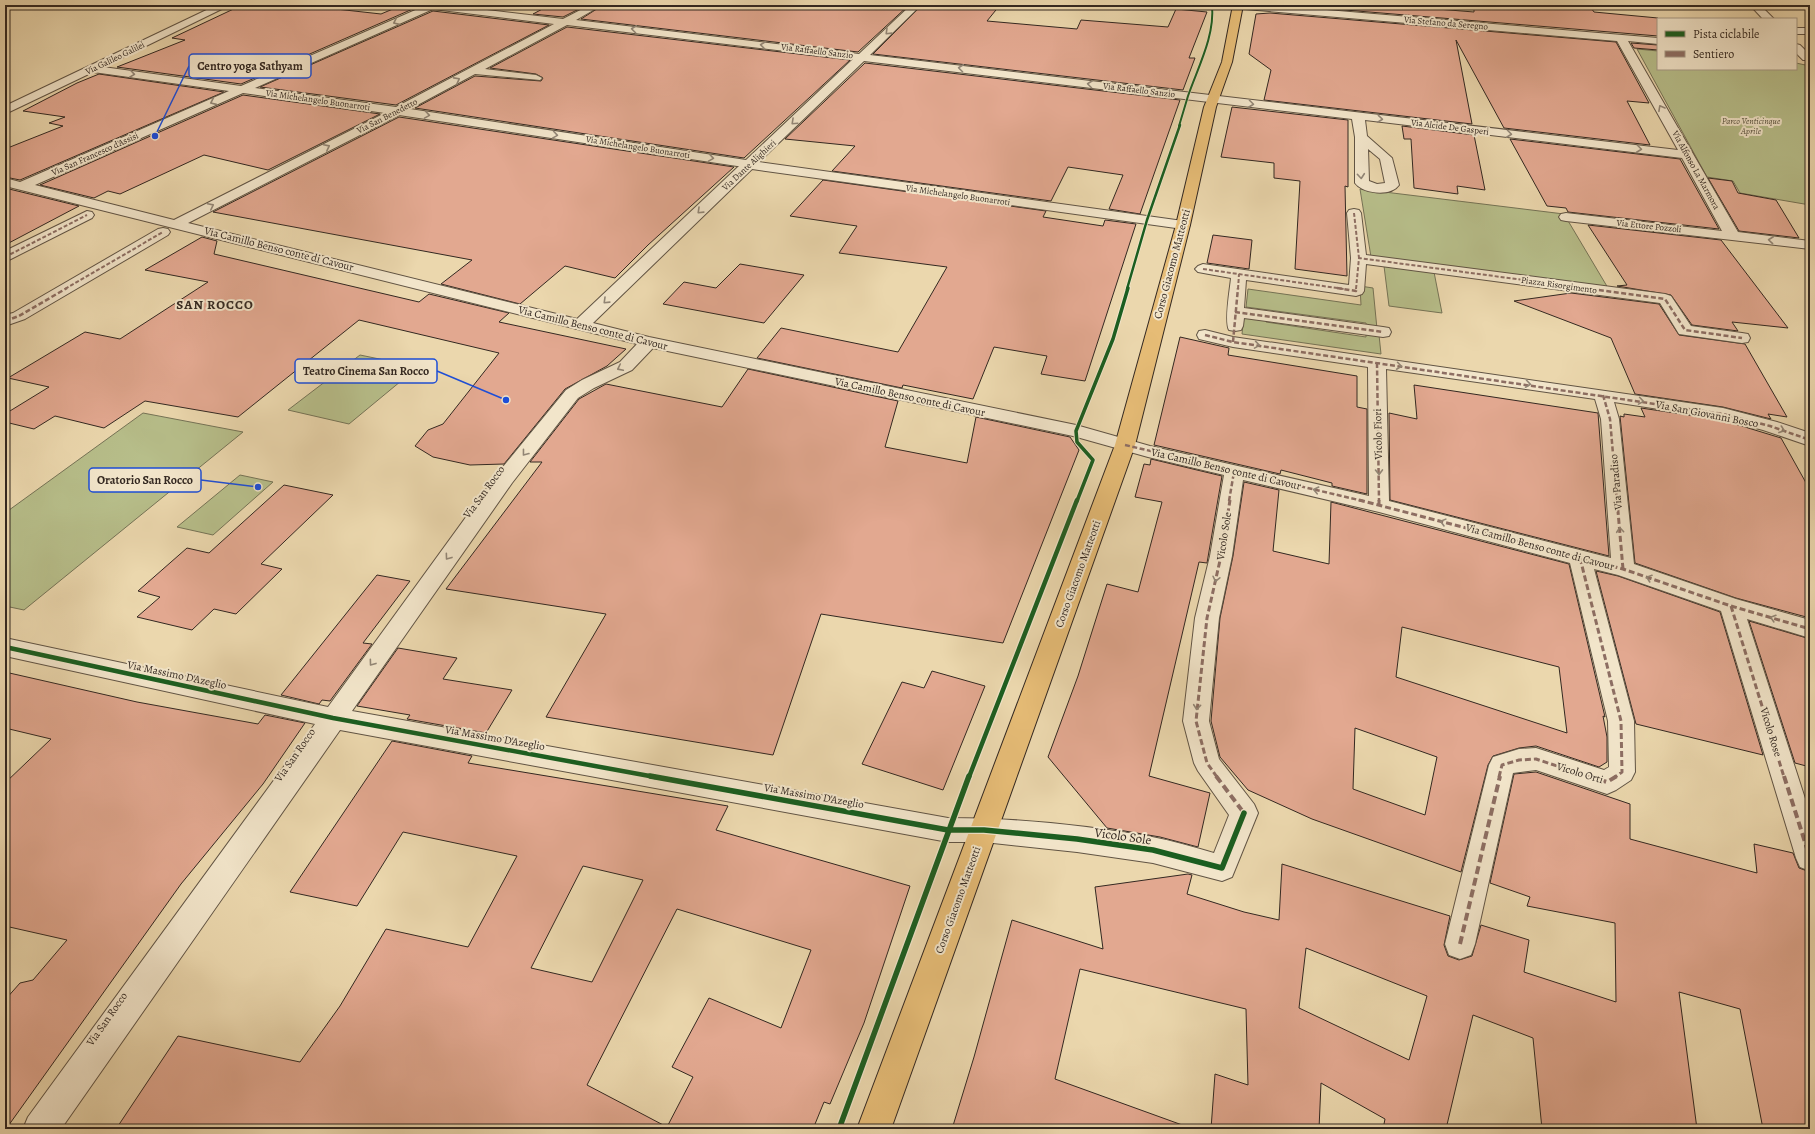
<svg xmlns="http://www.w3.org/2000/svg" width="1815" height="1134" font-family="Alegreya,serif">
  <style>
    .green { fill: #b7be8a; stroke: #757356 }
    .building { fill: #e2a890; stroke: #332821; fill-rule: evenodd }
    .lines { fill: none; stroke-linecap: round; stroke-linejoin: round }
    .minor-casing { stroke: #615444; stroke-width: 2 }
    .major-casing { stroke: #332821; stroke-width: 2 }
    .minor { fill: #f2e5ca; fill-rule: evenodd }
    .major { fill: #e6bc76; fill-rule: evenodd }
    .quiet-far3 { stroke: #8d6e63; stroke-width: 2; stroke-dasharray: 4 2; stroke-linecap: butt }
    .quiet-far2 { stroke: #8d6e63; stroke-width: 2.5; stroke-dasharray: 5 2.5; stroke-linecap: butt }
    .quiet-far1 { stroke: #8d6e63; stroke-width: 3; stroke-dasharray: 6 3; stroke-linecap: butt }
    .quiet { stroke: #8d6e63; stroke-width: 4; stroke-dasharray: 8 4; stroke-linecap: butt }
    .cycleway-far4-casing { stroke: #f2e5ca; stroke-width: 3 }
    .cycleway-far3-casing { stroke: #f2e5ca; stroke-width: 4 }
    .cycleway-far2-casing { stroke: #f2e5ca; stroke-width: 5.5 }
    .cycleway-far1-casing { stroke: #f2e5ca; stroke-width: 7 }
    .cycleway-casing { stroke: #f2e5ca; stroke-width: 8 }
    .cycleway-far4 { stroke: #1b5e20; stroke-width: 2 }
    .cycleway-far3 { stroke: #1b5e20; stroke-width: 2.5 }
    .cycleway-far2 { stroke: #1b5e20; stroke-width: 3.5 }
    .cycleway-far1 { stroke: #1b5e20; stroke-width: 4.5 }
    .cycleway { stroke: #1b5e20; stroke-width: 5.5 }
    .oneway { stroke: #928676 }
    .labels { text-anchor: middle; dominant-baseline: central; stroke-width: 4; stroke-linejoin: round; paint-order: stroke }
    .far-street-label { font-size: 9px; fill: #332821; stroke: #f2e5ca }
    .far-park-label { font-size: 9px; font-style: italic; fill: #544e3b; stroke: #f2e5ca }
    .street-label { font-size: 11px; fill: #332821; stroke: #f2e5ca }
    .far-district-label { font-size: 13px; font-weight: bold; letter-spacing: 1px; fill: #332821; stroke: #f2e5ca }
    .near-street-label { font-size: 13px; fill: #332821; stroke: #f2e5ca }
    .leader { fill: none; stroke: #1d4ed8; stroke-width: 1.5 }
    .callout-dot { fill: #1d4ed8; stroke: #f2e5ca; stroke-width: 1.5 }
    .callout { fill: #f2e5ca; stroke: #1d4ed8; stroke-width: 1.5 }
    .callout-label { font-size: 12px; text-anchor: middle; font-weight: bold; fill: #332821 }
  </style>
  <rect width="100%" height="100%" fill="#ebd7ad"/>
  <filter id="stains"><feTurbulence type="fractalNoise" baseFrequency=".005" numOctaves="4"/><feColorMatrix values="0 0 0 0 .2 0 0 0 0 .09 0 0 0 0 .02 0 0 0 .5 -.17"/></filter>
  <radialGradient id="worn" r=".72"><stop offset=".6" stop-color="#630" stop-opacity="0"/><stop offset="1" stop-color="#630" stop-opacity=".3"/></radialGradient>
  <!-- green -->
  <g class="green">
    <path d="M1637 49 1658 51V69H1796V63L1810 66V205L1740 193 1733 181 1707 177Z"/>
    <path d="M1360 189 1564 214 1608 288 1371 257Z"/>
    <path d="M1384 266 1434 272 1442 313 1389 306Z"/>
    <path d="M1360 286 1373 288 1377 329 1367 328 1366 323 1246 307 1248 289 1361 305Z"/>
    <path d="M1244 315 1266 318V322L1366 337V333L1379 335 1381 354 1242 334Z"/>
    <path d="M360 355 418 367 349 424 288 410Z"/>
    <path d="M143 413 243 432 24 610 5 606V513Z"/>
    <path d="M240 475 273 482 213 535 177 527Z"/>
  </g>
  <!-- building -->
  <g class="building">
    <path d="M242 5H300L381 14 400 6 415 8 241 84 117 67 185 40 172 38Z"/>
    <path d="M550 5H587L563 17 533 14Z"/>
    <path d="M603 5H909L858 52 581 19Z"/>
    <path d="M922 5H1000L987 21 1077 29 1081 20 1168 27 1176 9 1207 12 1189 58H1195L1183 90 873 54Z"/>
    <path d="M1285 5H1388L1474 12V5H1589L1594 12 1658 18V36Z"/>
    <path d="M433 11 549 25 396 105 260 87Z"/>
    <path d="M1270 13 1616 42 1649 103 1627 101 1650 145 1504 128 1456 40 1472 124 1264 100 1271 70 1249 54 1256 14Z"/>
    <path d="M567 27 850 60 744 158 415 108 475 76 541 81 543 78 536 74 490 68Z"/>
    <path d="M1631 43 1658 45V50L1634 48Z"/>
    <path d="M865 63 1180 100 1140 214 1109 209 1123 175 1068 167 1051 201 832 171 855 146 785 139Z"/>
    <path d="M99 74 224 92 20 180 5 177V149L63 126 49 123 65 117 23 111 77 83Z"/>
    <path d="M243 95 380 114 268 170 204 155 120 194 108 191 94 198 40 185Z"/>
    <path d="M1232 107 1348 120V187L1345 186 1347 276 1295 269 1300 181 1274 178V163L1221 157Z"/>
    <path d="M399 117 734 167 648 245 615 278 565 266 520 304 441 284 472 260 213 212Z"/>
    <path d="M1402 126 1474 135 1485 190 1457 186 1458 194 1414 188 1411 139H1404Z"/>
    <path d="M1510 139 1680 159 1719 229 1568 212 1566 208 1547 206Z"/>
    <path d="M1708 178 1732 181 1738 193 1776 200 1799 238 1739 231Z"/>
    <path d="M823 180 1046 211 1043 217 1103 226 1105 220 1136 224 1085 381 1041 374 1047 356 994 347 973 399 903 385 902 388 757 358 781 328 898 352 947 267 839 253 857 226 790 216Z"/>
    <path d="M5 188 79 206 5 245Z"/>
    <path d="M1588 225 1721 240 1788 328 1732 322 1738 331 1692 325 1671 295 1617 286 1627 285Z"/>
    <path d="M1213 235 1252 240 1249 269 1207 263Z"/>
    <path d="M202 237 217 241 214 254 419 302 429 294 509 313 499 322 626 349 607 366 565 389 504 464 470 465 433 457 415 446 428 430 443 424 499 353 359 320 238 417 145 401 104 428 55 416 34 429 5 422V414L49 387 8 378 85 332 120 339 208 282 145 270Z"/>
    <path d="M740 264 804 275 764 323 663 304 684 282 716 288Z"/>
    <path d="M1571 293 1659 304 1679 335 1745 344 1787 417 1768 414 1771 419 1723 407 1635 394 1611 338 1514 301Z"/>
    <path d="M1180 337 1229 348 1228 355 1357 376V407L1367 409V494L1332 486V483L1281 470 1280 474 1154 445Z"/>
    <path d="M748 369 898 401 885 447 967 463 976 417 1070 437 1079 450 1003 643 821 614 773 755 546 717 606 614 446 589 542 462H530L579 399 606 384 722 407Z"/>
    <path d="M1414 385 1598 413 1609 556 1390 500 1389 413 1417 419Z"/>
    <path d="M1641 408 1722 420 1781 438 1810 490V618L1736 598 1635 563 1620 416 1624 417V414L1645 417Z"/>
    <path d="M1151 459 1222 476 1207 563 1199 562 1149 776 1210 793 1198 847 1160 837 1107 828 1048 757 1078 676 1107 584 1138 592 1162 502 1135 497 1144 464 1150 465Z"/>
    <path d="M1244 482 1279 490 1273 551 1329 564 1331 502 1569 564 1605 717 1603 716 1607 737V762L1599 767 1536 746 1519 748 1493 756 1488 765 1461 872 1312 819 1248 790 1220 757 1211 721 1220 618 1233 556ZM1402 627 1559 667 1567 733 1396 677ZM1355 728 1437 757 1425 815 1353 789Z"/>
    <path d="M284 485 333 495 261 564 282 569 236 614 214 609 192 630 137 617 160 597 138 591 187 548 209 553Z"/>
    <path d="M1596 571 1618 576 1720 612 1763 755 1636 724Z"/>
    <path d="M377 575 410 581 363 643 372 644 330 701 322 700 319 704 281 695Z"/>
    <path d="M1749 621 1810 639V767L1795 763Z"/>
    <path d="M398 648 457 658 443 679 512 690 486 733 407 719 410 715 357 706Z"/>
    <path d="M932 671 985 686 943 790 862 764 902 682 924 688Z"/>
    <path d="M5 672 137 702 258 724 265 715 305 723 263 784 181 884 6 1129H5V1000L20 983 33 980 67 940 5 926V783L51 739 5 728Z"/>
    <path d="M392 741 472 756 468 763 728 806 716 830 910 886 864 1023 830 1104 824 1102 813 1129H397L382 1125 380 1129H116L178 1036 300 1062 340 1006 386 929 468 947 517 856 403 832 357 906 290 892ZM583 866 643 880 592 982 531 968ZM677 909 811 950 781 1028 709 998 672 1067 693 1077 667 1127 587 1085Z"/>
    <path d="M1536 772 1630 804V839L1757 873 1754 844 1793 853 1799 868 1810 872V1129H1763L1740 1009 1679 992 1697 1129H1542L1533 1038 1473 1015 1446 1129H1383L1385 1119 1321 1083 1319 1129H1211L1215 1074 1248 1085 1246 1009 1080 969 1055 1079 1185 1126V1129H952L974 1057 1012 920 1103 949 1095 887 1188 874 1192 875 1187 894 1244 912 1279 920 1282 864 1450 916 1444 945 1448 956 1459 960 1472 956 1481 925 1529 940 1524 972 1616 1002 1615 923 1527 906 1530 897 1490 883 1514 774ZM1306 948 1427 996 1409 1060 1299 1008Z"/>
  </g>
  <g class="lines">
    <defs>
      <g id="minor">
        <path d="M217 5H230L103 67 241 86 420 8 416 5H445L563 19 590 5H602L576 20 859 54 911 5H921L870 55 1678 150 1617 41 1233 8 1228 5H1267L1658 38V44L1628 41 1738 232 1810 241V249L1566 221 1561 220 1559 217 1561 214 1566 213 1722 231 1682 158 1365 120 1367 136 1392 158 1399 185C1391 197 1363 194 1355 183V137L1352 119 864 61 759 162 1183 221 1188 222 1190 225 1188 228 1183 229 752 169 593 323 649 337 1076 425 1150 446 1369 496 1368 367 1233 347 1199 339 1197 335 1199 331 1205 330 1233 337 1723 408 1777 422 1810 433V446L1763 430 1722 419 1614 402 1619 419 1634 564 1736 599 1810 620V638L1747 619 1810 814V871L1800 867 1796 858 1721 611 1618 575 1594 569 1634 721 1635 772 1631 780 1616 790 1607 794 1536 770 1513 773 1475 944 1471 955 1460 959 1449 955 1445 944 1489 765 1493 757 1519 749 1536 748 1604 770 1609 767 1608 721 1570 563 1379 512 1243 480 1232 556 1219 618 1209 721 1219 759 1254 804 1258 813 1232 877 1222 881 1153 863 1077 852 984 842H948L340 730 61 1129H23L28 1117 315 724 5 656V638L328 707 498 473 566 390 582 380 620 362 637 344 5 186V178L20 182 229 91 93 72 5 114V106ZM433 9 554 24 396 107 255 88ZM567 25 853 59 746 160 410 109 475 74 540 80 542 78 536 75 485 69ZM243 93 385 113 174 220 35 185ZM399 115 737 166H739L577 319 188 223ZM1368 149 1380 159 1385 183 1377 184 1369 181ZM653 348 1073 436 1148 457 1224 475 1210 556 1195 618 1183 721 1194 763 1198 771 1229 815 1214 853C1193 847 1173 841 1152 837 1085 825 1016 818 948 818L352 711 512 483 578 398 594 388 632 370ZM1386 369 1595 399 1601 419 1611 558 1389 501Z"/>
        <path d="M1750 5H1760L1774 19H1763Z"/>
        <rect x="1796" y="28" width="14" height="6"/>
        <path d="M1796 44 1800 45 1810 55V60H1803L1796 53Z"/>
        <path d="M1354 209 1359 210 1361 213 1366 255 1665 294 1671 296 1691 326 1742 333 1748 334 1750 338 1748 342 1742 343 1679 334 1660 303 1366 264 1364 291 1362 294 1356 296 1246 280 1244 308 1383 327 1389 328 1391 332 1389 336 1383 337 1244 318 1243 326 1241 330 1235 331 1229 330C1224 322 1230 289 1231 278L1198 272 1195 269 1198 266 1203 264 1349 285 1351 258 1347 213 1349 210Z"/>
        <path d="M87 211 92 212 94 215 92 218 5 262V251Z"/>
        <path d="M163 228 168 229 170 232 168 235 25 319 5 326V315L13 313 158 229Z"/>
      </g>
      <path id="major" d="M1233 5H1243L1232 62 1216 107 1190 225 1135 445 891 1129H857L1115 445 1176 225 1204 107 1222 62Z"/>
    </defs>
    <!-- minor casing -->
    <use href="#minor" class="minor-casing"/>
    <!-- major casing -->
    <use href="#major" class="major-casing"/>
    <!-- minor -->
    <use href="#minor" class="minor"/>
    <!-- major -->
    <use href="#major" class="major"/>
    <!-- quiet-far3 -->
    <g class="quiet-far3">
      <path d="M1354 213 1359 258"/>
      <path d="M5 257 87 215"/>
      <path d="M1203 269 1344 289"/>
      <path d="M65 289 163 232"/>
      <path d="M1238 289 1239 274"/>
      <path d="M1356 289 1359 258 1591 289"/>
    </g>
    <!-- quiet-far2 -->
    <g class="quiet-far2">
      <path d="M1337 288 1356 291V288"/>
      <path d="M1584 288 1665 299 1685 330 1742 338"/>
      <path d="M1235 312 1383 332"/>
      <path d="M5 321 19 316 67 288"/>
      <path d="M1205 335 1233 342 1723 414 1770 426 1810 440"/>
      <path d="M1233 342 1238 288"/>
      <path d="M1377 363 1379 501"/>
      <path d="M1603 395 1610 419 1617 501"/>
      <path d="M1125 445 1363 501"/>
      <path d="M1229 501 1234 472"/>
    </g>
    <!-- quiet-far1 -->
    <g class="quiet-far1">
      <path d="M1359 500 1623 569 1731 606 1810 629"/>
      <path d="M1379 500V505"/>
      <path d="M1617 500 1623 569"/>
      <path d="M1580 558 1621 721 1622 772 1615 777"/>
      <path d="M1731 606 1784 777"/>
      <path d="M1217 777 1207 763 1196 721 1207 618 1221 556 1230 500"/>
      <path d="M1499 777 1502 765 1519 760 1536 759 1590 777"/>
    </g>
    <!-- quiet -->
    <g class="quiet">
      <path d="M1216 776 1244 813"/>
      <path d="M1587 776 1607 782 1617 776"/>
      <path d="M1784 776 1810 858"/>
      <path d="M1460 944 1500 776"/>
    </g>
    <defs>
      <path id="cycleway-far4" d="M1179 126C1182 116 1185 106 1188 96 1198 67 1215 36 1212 5"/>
      <path id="cycleway-far3" d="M1127 289 1147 220 1180 125"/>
      <path id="cycleway-far2" d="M1077 501 1093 460 1077 442 1076 431 1113 339 1128 288"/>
      <g id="cycleway-far1">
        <path d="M5 647 333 718 655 777"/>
        <path d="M969 777 1077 500"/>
      </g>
      <g id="cycleway">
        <path d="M650 776 948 830H984L1077 839 1153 850 1222 868 1244 813"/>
        <path d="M839 1129 969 776"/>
      </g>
    </defs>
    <!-- cycleway-far4 casing -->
    <use href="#cycleway-far4" class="cycleway-far4-casing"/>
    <!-- cycleway-far3 casing -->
    <use href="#cycleway-far3" class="cycleway-far3-casing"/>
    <!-- cycleway-far2 casing -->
    <use href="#cycleway-far2" class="cycleway-far2-casing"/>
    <!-- cycleway-far1 casing -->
    <use href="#cycleway-far1" class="cycleway-far1-casing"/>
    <!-- cycleway casing -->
    <use href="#cycleway" class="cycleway-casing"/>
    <!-- cycleway-far4 -->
    <use href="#cycleway-far4" class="cycleway-far4"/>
    <!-- cycleway-far3 -->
    <use href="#cycleway-far3" class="cycleway-far3"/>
    <!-- cycleway-far2 -->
    <use href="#cycleway-far2" class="cycleway-far2"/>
    <!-- cycleway-far1 -->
    <use href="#cycleway-far1" class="cycleway-far1"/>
    <!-- cycleway -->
    <use href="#cycleway" class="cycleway"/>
  </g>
  <!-- one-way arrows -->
  <defs><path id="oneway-chevron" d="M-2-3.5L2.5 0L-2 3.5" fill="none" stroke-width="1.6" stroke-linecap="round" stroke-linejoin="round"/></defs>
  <g class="oneway">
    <use href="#oneway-chevron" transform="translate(396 22) rotate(156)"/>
    <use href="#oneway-chevron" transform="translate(634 29) rotate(-173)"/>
    <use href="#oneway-chevron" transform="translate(888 32) rotate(136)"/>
    <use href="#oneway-chevron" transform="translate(763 45) rotate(-173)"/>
    <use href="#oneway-chevron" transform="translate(961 68) rotate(-173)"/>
    <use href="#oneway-chevron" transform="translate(132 74) rotate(8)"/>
    <use href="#oneway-chevron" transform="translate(457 80) rotate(-28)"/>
    <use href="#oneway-chevron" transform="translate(1090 84) rotate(-173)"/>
    <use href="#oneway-chevron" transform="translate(213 102) rotate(156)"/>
    <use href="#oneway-chevron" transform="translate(1251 104) rotate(7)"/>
    <use href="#oneway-chevron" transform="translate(1661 108) rotate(-119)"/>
    <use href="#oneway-chevron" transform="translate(427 115) rotate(9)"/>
    <use href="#oneway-chevron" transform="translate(1380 119) rotate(6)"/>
    <use href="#oneway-chevron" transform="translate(794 122) rotate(137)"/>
    <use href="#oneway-chevron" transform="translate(1509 134) rotate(7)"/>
    <use href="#oneway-chevron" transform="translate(555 135) rotate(9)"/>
    <use href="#oneway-chevron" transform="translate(327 147) rotate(-27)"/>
    <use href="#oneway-chevron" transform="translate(1639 149) rotate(7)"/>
    <use href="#oneway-chevron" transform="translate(711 158) rotate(9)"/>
    <use href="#oneway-chevron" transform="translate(1361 176) rotate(85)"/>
    <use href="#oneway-chevron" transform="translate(211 206) rotate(-27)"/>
    <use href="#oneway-chevron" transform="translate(700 211) rotate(136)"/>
    <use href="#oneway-chevron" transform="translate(1771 240) rotate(-174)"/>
    <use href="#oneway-chevron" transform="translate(606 301) rotate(136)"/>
    <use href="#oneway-chevron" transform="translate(1257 345) rotate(9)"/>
    <use href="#oneway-chevron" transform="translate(1399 366) rotate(8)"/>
    <use href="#oneway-chevron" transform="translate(620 368) rotate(154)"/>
    <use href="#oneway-chevron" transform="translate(1528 384) rotate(8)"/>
    <use href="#oneway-chevron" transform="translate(1641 401) rotate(9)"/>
    <use href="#oneway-chevron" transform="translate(1782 430) rotate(20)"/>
    <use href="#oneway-chevron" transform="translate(525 453) rotate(128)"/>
    <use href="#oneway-chevron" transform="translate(1379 472) rotate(89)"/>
    <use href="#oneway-chevron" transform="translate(1316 490) rotate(-167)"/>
    <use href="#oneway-chevron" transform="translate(1443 522) rotate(-165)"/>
    <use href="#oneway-chevron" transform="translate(1620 530) rotate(-95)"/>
    <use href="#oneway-chevron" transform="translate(448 557) rotate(126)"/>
    <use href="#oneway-chevron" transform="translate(1649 578) rotate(-161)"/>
    <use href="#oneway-chevron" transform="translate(1216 579) rotate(103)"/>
    <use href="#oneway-chevron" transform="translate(1773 618) rotate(-163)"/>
    <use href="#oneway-chevron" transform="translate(372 663) rotate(126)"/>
    <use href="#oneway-chevron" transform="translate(1197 707) rotate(95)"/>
  </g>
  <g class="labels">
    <!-- far-street labels -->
    <g class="far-street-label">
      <text transform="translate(1446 23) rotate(5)">Via Stefano da Seregno</text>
      <text transform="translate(817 51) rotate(7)">Via Raffaello Sanzio</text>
      <text transform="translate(115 58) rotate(-26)">Via Galileo Galilei</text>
      <text transform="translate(1139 90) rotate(7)">Via Raffaello Sanzio</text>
      <text transform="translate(318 100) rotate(8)">Via Michelangelo Buonarroti</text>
      <text transform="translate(387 116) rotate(-27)">Via San Benedetto</text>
      <text transform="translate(1450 127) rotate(7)">Via Alcide De Gasperi</text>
      <text transform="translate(638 147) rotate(9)">Via Michelangelo Buonarroti</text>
      <text transform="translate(95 154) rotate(-24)">Via San Francesco d'Assisi</text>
      <text transform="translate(749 165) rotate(-43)">Via Dante Alighieri</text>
      <text transform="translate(1696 170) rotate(61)">Via Alfonso La Marmora</text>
      <text transform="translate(958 195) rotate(8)">Via Michelangelo Buonarroti</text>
      <text transform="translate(1649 226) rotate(6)">Via Ettore Pozzoli</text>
      <text transform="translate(1559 285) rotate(8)">Piazza Risorgimento</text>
    </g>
    <!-- far-park labels -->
    <g class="far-park-label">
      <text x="1751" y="121">Parco Venticinque<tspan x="1751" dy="10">Aprile</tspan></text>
    </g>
    <!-- street labels -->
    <g class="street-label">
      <text transform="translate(279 249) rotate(14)">Via Camillo Benso conte di Cavour</text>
      <text transform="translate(1172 264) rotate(-75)">Corso Giacomo Matteotti</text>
      <text transform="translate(593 328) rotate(14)">Via Camillo Benso conte di Cavour</text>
      <text transform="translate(910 397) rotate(12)">Via Camillo Benso conte di Cavour</text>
      <text transform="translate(1707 414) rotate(11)">Via San Giovanni Bosco</text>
      <text transform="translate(1378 434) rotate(-91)">Vicolo Fiori</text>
      <text transform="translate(1226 469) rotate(13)">Via Camillo Benso conte di Cavour</text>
      <text transform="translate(1616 482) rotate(-95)">Via Paradiso</text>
      <text transform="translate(484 492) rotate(-54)">Via San Rocco</text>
      <text transform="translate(1224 536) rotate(-81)">Vicolo Sole</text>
      <text transform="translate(1540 547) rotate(15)">Via Camillo Benso conte di Cavour</text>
      <text transform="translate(1078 574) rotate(-70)">Corso Giacomo Matteotti</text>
      <text transform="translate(177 675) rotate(12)">Via Massimo D'Azeglio</text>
      <text transform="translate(1771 732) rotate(73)">Vicolo Rose</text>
      <text transform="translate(495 738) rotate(10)">Via Massimo D'Azeglio</text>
      <text transform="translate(295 755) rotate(-55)">Via San Rocco</text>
      <text transform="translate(1580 773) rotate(17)">Vicolo Orti</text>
      <text transform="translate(814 796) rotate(10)">Via Massimo D'Azeglio</text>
      <text transform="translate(958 900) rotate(-70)">Corso Giacomo Matteotti</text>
      <text transform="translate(107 1019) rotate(-55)">Via San Rocco</text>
    </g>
    <!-- far-district labels -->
    <g class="far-district-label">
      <text x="215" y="304">SAN ROCCO</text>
    </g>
    <!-- near-street labels -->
    <g class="near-street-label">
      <text transform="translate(1123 836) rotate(8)">Vicolo Sole</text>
    </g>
  </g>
  <!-- callouts -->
  <path class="leader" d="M155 136L189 66M506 400L437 371M258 487L201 480"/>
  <g class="callout-dot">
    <circle cx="155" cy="136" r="4"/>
    <circle cx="506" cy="400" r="4"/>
    <circle cx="258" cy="487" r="4"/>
  </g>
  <g class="callout">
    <rect x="189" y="54" width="122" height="24" rx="4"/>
    <rect x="295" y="359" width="142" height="24" rx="4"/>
    <rect x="89" y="468" width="112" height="24" rx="4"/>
  </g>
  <g class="callout-label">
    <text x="250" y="70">Centro yoga Sathyam</text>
    <text x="366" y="375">Teatro Cinema San Rocco</text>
    <text x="145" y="484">Oratorio San Rocco</text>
  </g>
  <!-- margin -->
  <rect width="1815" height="1134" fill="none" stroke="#ebd7ad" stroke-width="20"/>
  <rect x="6" y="6" width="1803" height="1122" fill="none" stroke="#332821" stroke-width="2"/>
  <rect x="10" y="10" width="1795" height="1114" fill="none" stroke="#332821"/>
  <!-- legend -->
  <rect x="1657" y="18" width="140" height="52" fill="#f2e5ca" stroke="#a69986"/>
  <rect x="1665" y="31" width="20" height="6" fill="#1b5e20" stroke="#a69986"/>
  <text x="1693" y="38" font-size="12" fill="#332821">Pista ciclabile</text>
  <rect x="1665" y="51" width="20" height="6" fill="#8d6e63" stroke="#a69986"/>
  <text x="1693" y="58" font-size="12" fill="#332821">Sentiero</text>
  <rect width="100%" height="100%" filter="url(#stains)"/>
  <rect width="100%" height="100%" fill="url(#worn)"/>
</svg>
